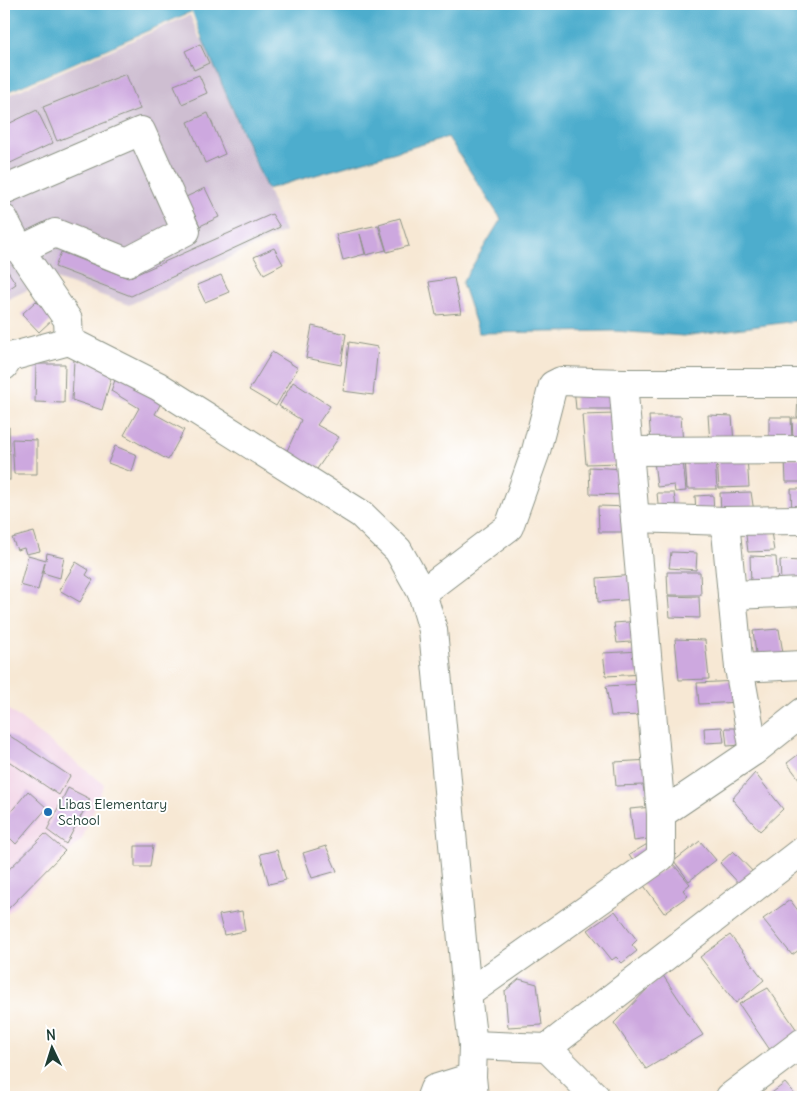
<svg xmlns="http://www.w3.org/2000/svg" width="807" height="1101" font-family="Delius,sans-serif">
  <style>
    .built { fill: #f1d0e4 }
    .industrial { fill: #cebed1 }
    .water { fill: #4eadcd; stroke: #367580 }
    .pier { fill: #f7e8d4 }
    .building { fill: #cda8df }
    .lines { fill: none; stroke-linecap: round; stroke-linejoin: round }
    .minor-casing { stroke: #8b9284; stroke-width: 30 }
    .minor { stroke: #fff; stroke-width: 28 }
    .poi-dot { fill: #1f6fb2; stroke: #fff; stroke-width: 2 }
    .labels { text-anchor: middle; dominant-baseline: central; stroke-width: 4; stroke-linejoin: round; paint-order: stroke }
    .poi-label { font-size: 14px; fill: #1f3d34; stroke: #fff; text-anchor: start }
  </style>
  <rect width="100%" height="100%" fill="#fff"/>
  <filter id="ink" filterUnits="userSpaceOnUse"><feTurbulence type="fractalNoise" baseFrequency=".02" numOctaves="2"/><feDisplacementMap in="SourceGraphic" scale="10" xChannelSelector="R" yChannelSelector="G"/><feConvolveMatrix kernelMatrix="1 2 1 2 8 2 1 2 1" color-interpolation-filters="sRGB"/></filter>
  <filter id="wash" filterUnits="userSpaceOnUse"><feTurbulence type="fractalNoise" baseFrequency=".0096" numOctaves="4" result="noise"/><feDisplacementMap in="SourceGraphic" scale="20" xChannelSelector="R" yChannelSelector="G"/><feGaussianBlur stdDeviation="1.12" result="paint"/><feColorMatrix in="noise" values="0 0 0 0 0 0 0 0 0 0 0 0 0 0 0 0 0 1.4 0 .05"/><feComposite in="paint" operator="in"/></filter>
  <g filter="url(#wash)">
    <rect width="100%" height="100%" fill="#f7e8d4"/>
    <!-- built -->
    <path class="built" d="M4 706 104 784 82 839 4 917Z"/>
    <!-- industrial -->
    <path class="industrial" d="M192 12 285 231 129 305 53 278 4 301V94Z"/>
    <!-- water -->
    <path class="water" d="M4 4H803V320L684 336 615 331 479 333 462 283 501 219 448 137 267 189 191 12 4 94Z"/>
    <!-- pier -->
    <path class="pier" d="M192 12 202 39H200L190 15 4 97V94Z"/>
    <g id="blocks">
      <!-- building -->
      <g class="building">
        <path d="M200 44 209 63 194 70 185 51Z"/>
        <path d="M126 74 140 109 57 141 43 107Z"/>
        <path d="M199 75 207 93 182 104 174 85Z"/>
        <path d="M37 110 53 143 4 166V126Z"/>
        <path d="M208 113 225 154 205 163 188 122Z"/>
        <path d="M205 188 219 217 200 226 186 197Z"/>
        <path d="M272 214 280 227 131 296 55 267 61 252 128 278Z"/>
        <path d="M400 218 409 246 387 252 379 224Z"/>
        <path d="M378 225 386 250 366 255 360 234 365 254 343 260 336 234Z"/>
        <path d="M274 248 283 264 264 274 254 257Z"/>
        <path d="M4 265 16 284 4 292Z"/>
        <path d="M221 275 229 292 205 302 197 285Z"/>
        <path d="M454 278 461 313 436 315 429 282Z"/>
        <path d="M36 301 53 319 39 332 22 314Z"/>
        <path d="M312 326 346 334 341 365 306 358Z"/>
        <path d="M349 342 378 347 373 395 343 391Z"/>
        <path d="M272 352 298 368 276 406 249 390Z"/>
        <path d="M74 359 114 369 102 410 72 400Z"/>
        <path d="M36 364H65L64 403 35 402Z"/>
        <path d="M119 369 166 394 155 414 184 430 168 460 124 435 139 408 111 391Z"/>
        <path d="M293 382 330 406 317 425 339 437 315 472 286 453 301 420 279 406Z"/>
        <path d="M614 387 616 409H576L574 388Z"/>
        <path d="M798 396H803V417H797Z"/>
        <path d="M616 414 620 463 586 464 582 415Z"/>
        <path d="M708 415 732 416 734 443H710Z"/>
        <path d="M649 416H681L683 444 651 443Z"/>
        <path d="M769 417H791L792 441H769Z"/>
        <path d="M792 418H803V440L793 441Z"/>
        <path d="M4 427H9L10 451H4Z"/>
        <path d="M12 439 37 440V474H14Z"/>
        <path d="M115 446 137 455 132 472 108 463Z"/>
        <rect x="4" y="453" width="6" height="27"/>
        <path d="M747 457 749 487 719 488 717 458Z"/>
        <path d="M685 458H715L717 489H687Z"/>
        <path d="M785 458H803V482H786Z"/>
        <path d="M683 460 686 491 675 492 674 485 657 487 654 461Z"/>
        <path d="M589 467 625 469V495L590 494Z"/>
        <path d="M791 489H803V515H792Z"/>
        <path d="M751 492 754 512 721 513 720 493Z"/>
        <path d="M657 493H674L677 513H659Z"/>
        <path d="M713 495 714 513H696L695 496Z"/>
        <path d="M598 506 631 507 632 532H599Z"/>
        <path d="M770 525 774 551 748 552 745 527Z"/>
        <path d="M34 532 40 551 26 554 24 548 17 550 12 538Z"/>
        <path d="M671 552 697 553 696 570 669 568Z"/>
        <path d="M47 553 64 557 60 578 43 573 45 562 38 590 20 585 28 555 46 560Z"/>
        <path d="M750 556 776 557 778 585 751 584Z"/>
        <path d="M780 560 803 561V583H781Z"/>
        <path d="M76 562 89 570 86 575 93 580 80 602 59 590Z"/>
        <path d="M667 572H700L701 595H668Z"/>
        <path d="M635 575 638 599 598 602 597 578Z"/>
        <path d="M668 596 699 597 700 618 670 617Z"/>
        <path d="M641 621 644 641 617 643 614 623Z"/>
        <path d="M779 629 784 659 757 660 753 631Z"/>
        <path d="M675 639 705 640 709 679 679 680Z"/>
        <path d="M640 651 644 674 606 676 603 653Z"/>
        <path d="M737 681 740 702 699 704 697 683Z"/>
        <path d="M642 684 646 715 611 716 606 686Z"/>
        <path d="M722 727 724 742 705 743 704 728Z"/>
        <path d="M725 728H741L742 745 727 746Z"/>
        <path d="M4 732 70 776 59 795 4 758Z"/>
        <path d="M803 751V784L787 763Z"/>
        <path d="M652 760 656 791 644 792 643 785 616 786 614 762Z"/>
        <path d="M755 773 783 809 760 831 732 799Z"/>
        <path d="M68 788 90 799 66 844 47 830Z"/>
        <path d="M28 791 47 808 16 844 4 832V820Z"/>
        <path d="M652 807 655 838 634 841 630 809Z"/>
        <path d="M45 834 65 851 4 913V874Z"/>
        <path d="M700 841 716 860 689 881 674 861Z"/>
        <path d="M649 843 657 856 637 868 629 855Z"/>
        <path d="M135 846H153L150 867H135Z"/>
        <path d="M326 846 337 871 312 878 303 853Z"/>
        <path d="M277 850 286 880 269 884 260 854Z"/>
        <path d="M733 851 756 875 742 887 720 863Z"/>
        <path d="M673 864 690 884 683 890 688 896 664 913 642 883Z"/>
        <path d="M790 900 803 917V947L792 955 763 919Z"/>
        <path d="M242 911 245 931 224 935 219 915Z"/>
        <path d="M615 911 637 940 632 945 637 951 622 963 616 957 612 960 588 930Z"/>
        <path d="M730 935 764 980 736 1003 700 957Z"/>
        <path d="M662 974 703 1035 646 1069 614 1023Z"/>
        <path d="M519 979 537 984 542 1025 508 1027 505 991Z"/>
        <path d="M768 988 799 1033 770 1050 739 1004Z"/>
        <path d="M785 1083 797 1097H771L769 1095Z"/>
      </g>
    </g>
  </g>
  <g filter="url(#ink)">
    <use href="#blocks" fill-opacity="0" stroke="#8b9284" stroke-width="1"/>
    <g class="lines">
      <defs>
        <g id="minor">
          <path d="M4 190 141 131 186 231 127 262 55 233 20 250"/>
          <path d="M4 219 20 250 68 320 69 341"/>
          <path d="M4 366 10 357 69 341 158 386 361 514 398 550 422 593 433 630 467 994 473 1045 472 1077 474 1097"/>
          <path d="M630 451 803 450"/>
          <path d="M635 518 725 521 803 520"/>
          <path d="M725 521 739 668 754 751"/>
          <path d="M422 593 509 527 536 451 553 385 561 381 623 383"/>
          <path d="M732 595 803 592"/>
          <path d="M739 668 803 665"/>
          <path d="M661 814 754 751 803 712"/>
          <path d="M467 994 661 857V814L623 383H803"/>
          <path d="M473 1045 547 1048 803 850"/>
          <path d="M547 1048 596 1097"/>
          <path d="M431 1097 434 1089 472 1077"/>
          <path d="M730 1097 803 1042"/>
        </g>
      </defs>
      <!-- minor casing -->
      <use href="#minor" class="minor-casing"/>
      <!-- minor -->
      <use href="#minor" class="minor"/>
    </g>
  </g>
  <!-- markers -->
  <circle class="poi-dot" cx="48" cy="812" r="5"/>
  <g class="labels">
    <!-- poi labels -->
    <g class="poi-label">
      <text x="58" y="804">Libas Elementary<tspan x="58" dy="16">School</tspan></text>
    </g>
  </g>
  <!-- margin -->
  <rect width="807" height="1101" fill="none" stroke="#fff" stroke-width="20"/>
  <!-- north arrow -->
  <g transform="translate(52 1048) rotate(356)" stroke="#ffffff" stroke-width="4" paint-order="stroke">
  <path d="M0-4L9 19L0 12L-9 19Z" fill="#1f3d34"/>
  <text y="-8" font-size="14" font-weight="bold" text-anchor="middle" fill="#1f3d34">N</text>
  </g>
</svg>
